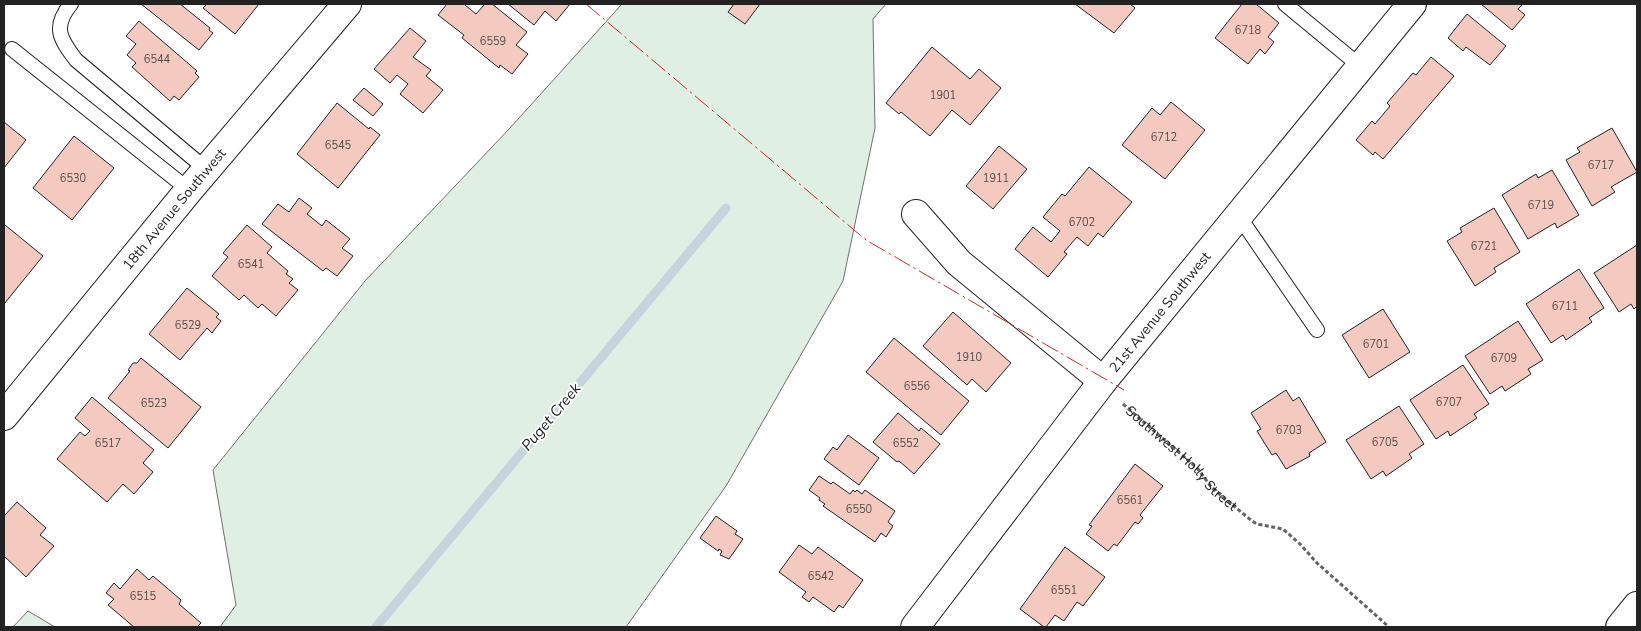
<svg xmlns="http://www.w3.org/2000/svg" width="1641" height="631" font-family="'Nunito Sans',sans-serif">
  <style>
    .green { fill: #e0efe3; stroke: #6f6f6f }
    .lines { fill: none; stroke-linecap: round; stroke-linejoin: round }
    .stream { stroke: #c7d3dd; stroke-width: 9 }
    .building { fill: #f3c9c0; stroke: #222 }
    .service-casing { stroke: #222; stroke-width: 16 }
    .minor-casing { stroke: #222; stroke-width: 30 }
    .secondary-casing { stroke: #222; stroke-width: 30 }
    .path { stroke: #646464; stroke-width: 3; stroke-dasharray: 4 2.5; stroke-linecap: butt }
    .service { stroke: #fff; stroke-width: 14 }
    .minor { stroke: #fff; stroke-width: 28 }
    .secondary { stroke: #fff; stroke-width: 28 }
    .power { stroke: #c62828; stroke-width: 1; stroke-dasharray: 18 4 2.5 4; stroke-linecap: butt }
    .labels { text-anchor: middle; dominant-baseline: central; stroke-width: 4; stroke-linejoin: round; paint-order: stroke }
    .number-label { font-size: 11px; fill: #564c4a }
    .street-label { font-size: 14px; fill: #222; stroke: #fff }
    .water-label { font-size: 15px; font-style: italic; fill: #222; stroke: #fff }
  </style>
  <rect width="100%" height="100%" fill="#fff"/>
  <!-- green -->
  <g class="green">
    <path d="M622 4H886L873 19 875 128 843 281 726 486 626 627H220L236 605 213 470 365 281 510 128Z"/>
    <path d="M28 611 55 627H13Z"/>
  </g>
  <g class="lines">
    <!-- stream -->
    <path class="stream" d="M376 627 726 208"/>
  </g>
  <!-- building -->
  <g class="building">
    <path d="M141 4H180L210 28 209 30 213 33 199 50Z"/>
    <path d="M207 4H259L235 34 203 8Z"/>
    <path d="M447 4H466L465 5 476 14 485 4H492L527 32 516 45 528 54 512 74 500 65 499 68 462 38 464 35 438 15Z"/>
    <path d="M508 4H570L556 21 545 11 534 25Z"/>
    <path d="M734 4H760L745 24 728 12Z"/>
    <path d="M1075 4H1130L1135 8 1114 33Z"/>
    <path d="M1242 4H1256L1279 23 1268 37 1274 42 1265 54 1260 49 1248 64 1215 38Z"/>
    <path d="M1481 4H1523L1518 9 1525 15 1512 30Z"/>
    <path d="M1467 14 1506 46 1490 65 1466 47 1463 51 1448 38Z"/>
    <path d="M139 21 197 71 195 73 199 77 179 100 174 96 170 101 132 67 136 63 127 55 136 44 126 36Z"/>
    <path d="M410 28 426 41 413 57 431 70 426 76 443 90 423 113 400 94 408 84 397 75 390 83 374 69Z"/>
    <path d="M932 47 970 79 979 69 1001 88 970 125 952 110 930 136 901 112 899 114 886 103Z"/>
    <path d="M1431 57 1454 76 1383 159 1375 152 1373 155 1356 140 1372 121 1375 124 1390 106 1387 103 1413 73 1416 75Z"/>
    <path d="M364 88 383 104 373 116 353 100Z"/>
    <path d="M1171 102 1205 130 1165 179 1122 145 1152 108 1160 115Z"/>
    <path d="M337 103 369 129 370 127 380 135 338 188 297 154Z"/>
    <path d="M4 122 26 140 4 168Z"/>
    <path d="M1612 128 1637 172 1611 187 1615 192 1592 206 1566 160 1580 152 1577 148Z"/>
    <path d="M74 136 114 168 72 220 33 188Z"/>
    <path d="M999 146 1027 169 993 209 966 186Z"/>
    <path d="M1089 167 1132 202 1103 237 1098 233 1088 246 1077 237 1064 252 1067 254 1048 277 1015 249 1033 227 1051 242 1060 231 1043 217 1062 194 1065 196Z"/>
    <path d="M1552 170 1579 215 1557 228 1555 223 1528 239 1502 195 1536 174 1538 178Z"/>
    <path d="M299 198 312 208 307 214 322 226 326 220 350 239 342 248 353 256 337 276 326 268 323 271 262 224 278 204 289 212Z"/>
    <path d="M1494 208 1520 252 1494 268 1496 272 1475 286 1447 241 1462 232 1460 228Z"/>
    <path d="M5 225 43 256 4 304V226Z"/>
    <path d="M247 225 272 247 267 253 288 271 286 274 293 279 289 283 298 290 276 316 262 304 258 308 244 295 239 300 212 276 228 257 223 253Z"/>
    <path d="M1637 245V306L1634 309 1631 304 1619 312 1594 273Z"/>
    <path d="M1579 269 1604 308 1589 318 1592 322 1566 340 1563 335 1551 343 1526 304Z"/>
    <path d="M187 288 219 314 216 317 221 321 212 333 207 328 180 360 149 334Z"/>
    <path d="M1383 309 1410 352 1369 378 1342 335Z"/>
    <path d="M953 312 1011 363 986 392 972 379 967 385 923 346Z"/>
    <path d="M1518 321 1543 360 1528 369 1531 374 1505 391 1502 386 1490 394 1465 356Z"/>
    <path d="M894 338 969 401 941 435 866 372Z"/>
    <path d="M141 358 201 407 168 448 108 398 130 371 128 370 133 363H137Z"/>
    <path d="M1463 365 1489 404 1474 414 1477 418 1450 436 1448 431 1436 439 1410 400Z"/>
    <path d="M1286 390 1293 401 1299 397 1326 442 1309 453 1310 456 1286 469 1276 453 1272 455 1257 431 1261 429 1251 413Z"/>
    <path d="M92 397 154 450 143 463 153 472 134 494 123 484 107 502 57 459 80 432 85 436 90 431 75 418Z"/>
    <path d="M1399 406 1424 444 1409 454 1412 458 1386 476 1383 471 1371 479 1346 440Z"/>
    <path d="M898 413 919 431 921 428 940 444 914 474 899 461 897 462 873 442Z"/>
    <path d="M848 435 879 458 859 485 824 459 833 447 837 450Z"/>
    <path d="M1135 464 1163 486 1140 515 1143 518 1138 524 1135 522 1117 546 1114 544 1108 551 1086 534 1092 526 1089 525Z"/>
    <path d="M819 476 831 484 833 482 850 494 853 490 855 492 857 490 862 494 865 490 895 511 888 522 893 526 886 537 881 533 875 542 823 506 825 504 819 500 820 498 809 490Z"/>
    <path d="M17 502 46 528 40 535 54 546 26 577 4 556V516Z"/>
    <path d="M716 516 737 531 735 534 743 539 729 559 720 555 722 551 719 549 718 551 700 538Z"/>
    <path d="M799 545 812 554 818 547 863 580 843 608 839 605 834 612 813 597 809 602 802 597 806 592 779 572Z"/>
    <path d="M1065 547 1105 577 1083 606 1077 602 1064 621 1055 615 1046 627H1044L1020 609Z"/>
    <path d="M137 569 149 580 153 576 181 600 179 604 201 623 197 627H134L108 605 114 599 106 593 114 583 120 589Z"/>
  </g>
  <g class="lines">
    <defs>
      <g id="service">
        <path d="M71 4C52 27 60 39 76 60L207 170"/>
        <path d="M1285 4 1360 66"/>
        <path d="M12 49 189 190"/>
        <path d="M1238 215 1317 330"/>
      </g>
      <g id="minor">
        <path d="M916 214 959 263 1103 381"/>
        <path id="s2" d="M4 416 189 190 347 4"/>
        <path id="s3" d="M915 627 1103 381 1412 4"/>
      </g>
      <path id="secondary" d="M1620 627 1637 606"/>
    </defs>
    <!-- service casing -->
    <use href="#service" class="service-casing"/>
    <!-- minor casing -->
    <use href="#minor" class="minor-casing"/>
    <!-- secondary casing -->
    <use href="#secondary" class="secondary-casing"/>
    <!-- path -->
    <path class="path" id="s1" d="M1123 404 1198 469 1212 488 1252 521 1257 524 1283 529 1300 544 1317 563 1389 627"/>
    <!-- service -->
    <use href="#service" class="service"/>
    <!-- minor -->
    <use href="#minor" class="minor"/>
    <!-- secondary -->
    <use href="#secondary" class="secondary"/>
    <!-- power -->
    <path class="power" d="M586 4 866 240 1124 390"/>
  </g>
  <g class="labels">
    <!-- number labels -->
    <g class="number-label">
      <text x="1248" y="30">6718</text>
      <text x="493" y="41">6559</text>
      <text x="157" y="59">6544</text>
      <text x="943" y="95">1901</text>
      <text x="1164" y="137">6712</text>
      <text x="338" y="145">6545</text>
      <text x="1601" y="165">6717</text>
      <text x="73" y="178">6530</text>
      <text x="996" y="178">1911</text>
      <text x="1541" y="205">6719</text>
      <text x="1082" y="222">6702</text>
      <text x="1484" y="246">6721</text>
      <text x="251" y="264">6541</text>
      <text x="1565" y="306">6711</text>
      <text x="188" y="325">6529</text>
      <text x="1376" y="344">6701</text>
      <text x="969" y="357">1910</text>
      <text x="1504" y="358">6709</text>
      <text x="917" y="386">6556</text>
      <text x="1449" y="402">6707</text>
      <text x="154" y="403">6523</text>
      <text x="1289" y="430">6703</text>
      <text x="1385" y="442">6705</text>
      <text x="108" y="443">6517</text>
      <text x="906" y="443">6552</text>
      <text x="1130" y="500">6561</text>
      <text x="859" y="509">6550</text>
      <text x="821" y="576">6542</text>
      <text x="1064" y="590">6551</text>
      <text x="143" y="596">6515</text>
    </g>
    <!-- street labels -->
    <g class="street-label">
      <text stroke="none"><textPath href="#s2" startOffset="268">18th Avenue Southwest</textPath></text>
      <text stroke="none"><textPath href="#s3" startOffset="399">21st Avenue Southwest</textPath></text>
      <text stroke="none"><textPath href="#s1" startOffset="80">Southwest Holly Street</textPath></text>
    </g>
    <!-- water labels -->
    <g class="water-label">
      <text transform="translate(551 417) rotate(-50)">Puget Creek</text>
    </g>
  </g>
  <!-- border -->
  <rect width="1641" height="631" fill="none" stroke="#222222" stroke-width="10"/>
</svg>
